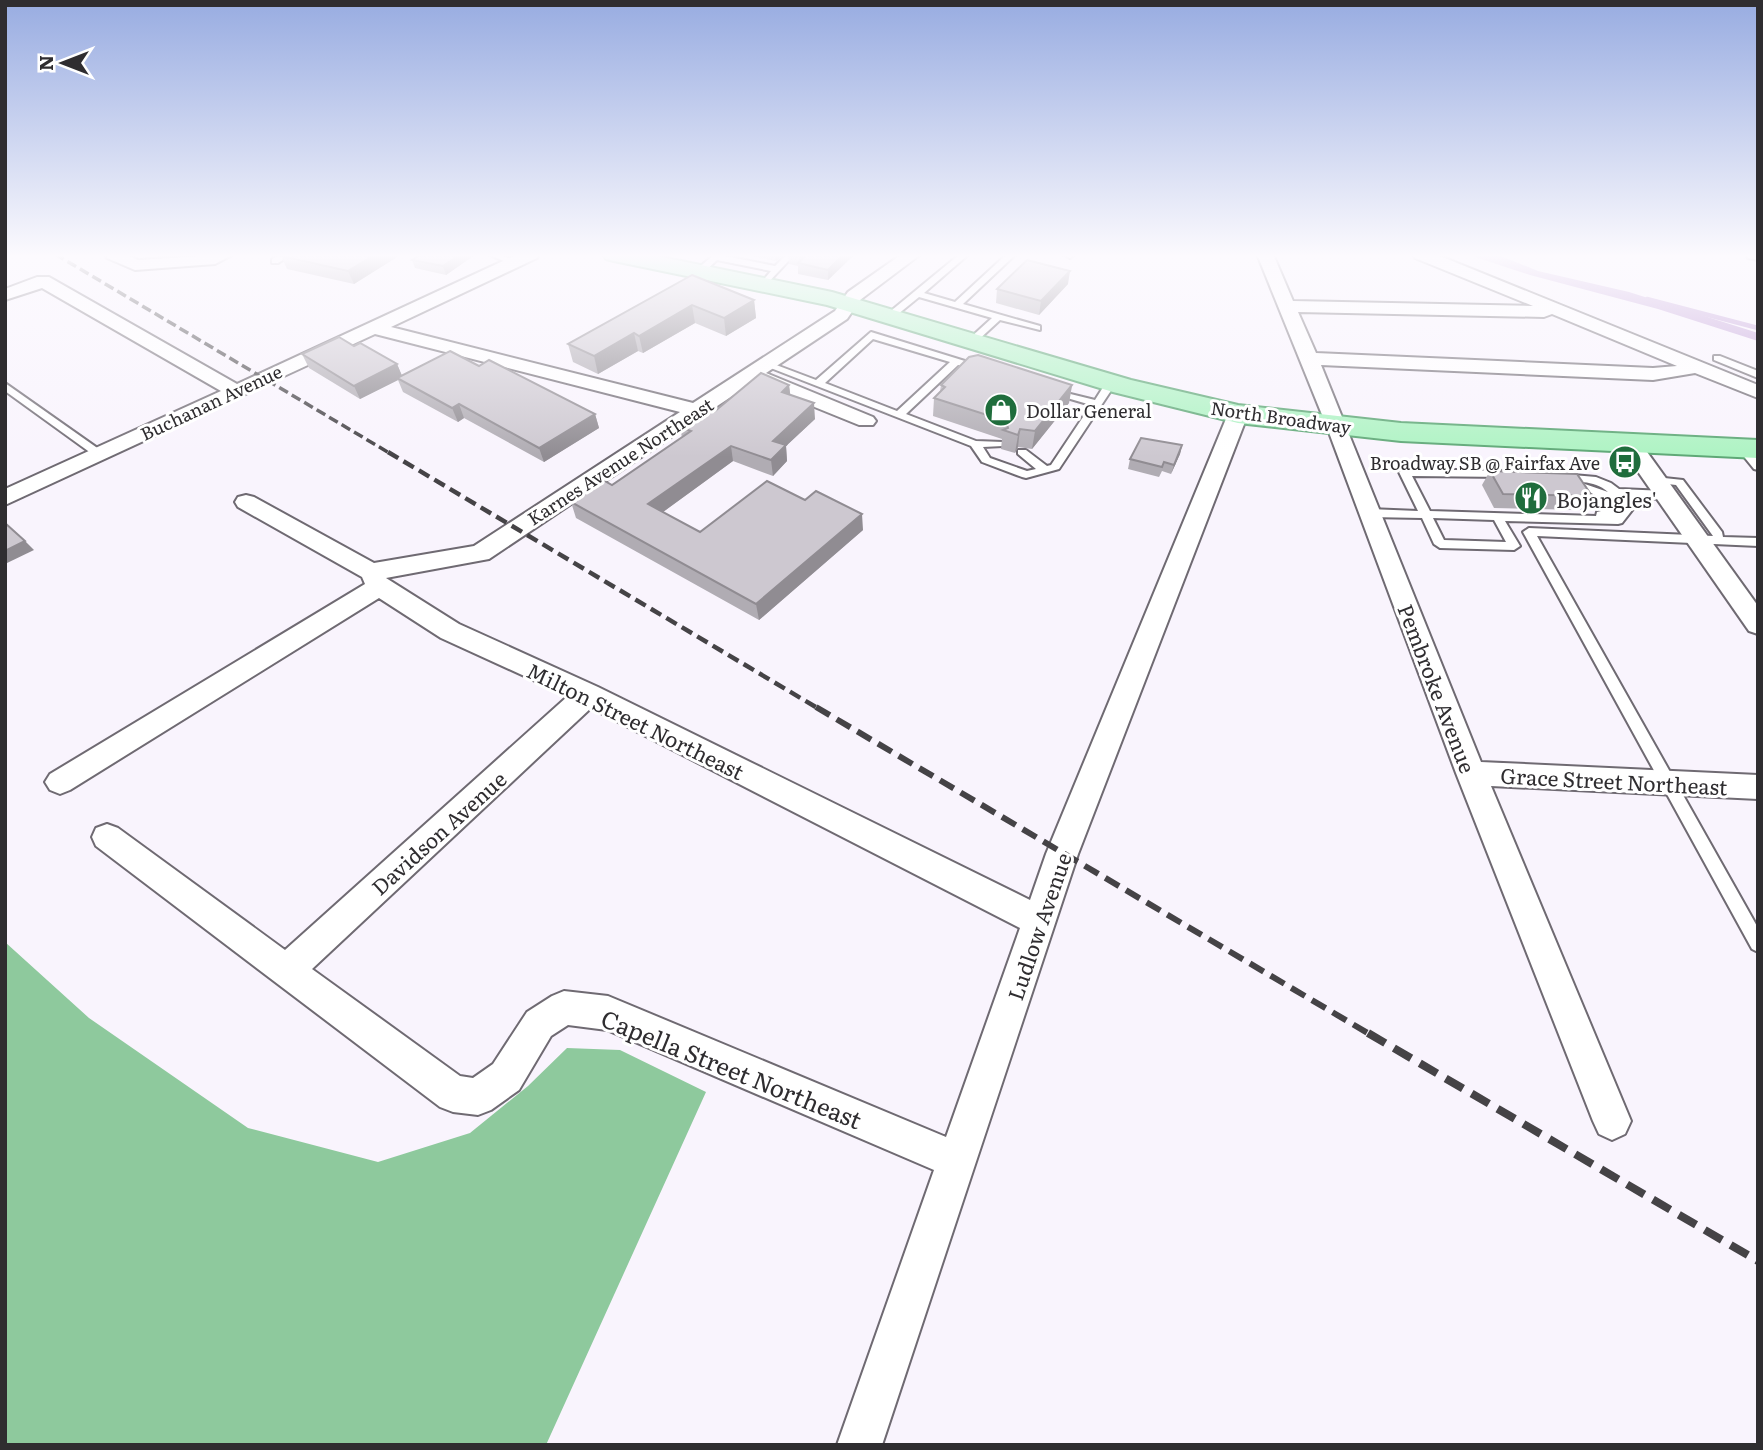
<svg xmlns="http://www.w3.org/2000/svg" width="1763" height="1450" font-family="Literata,serif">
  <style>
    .forest { fill: #8ec99d }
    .water { fill: #c19fd7 }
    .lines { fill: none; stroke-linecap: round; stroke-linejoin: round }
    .stream { stroke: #c19fd7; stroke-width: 4.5 }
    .service-casing { stroke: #6f6a72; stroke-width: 4 }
    .minor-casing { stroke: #6f6a72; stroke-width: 4 }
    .primary-casing { stroke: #5ea876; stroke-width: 4 }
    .service { fill: #fff; fill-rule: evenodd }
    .minor { fill: #fff; fill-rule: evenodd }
    .primary { fill: #aef3c3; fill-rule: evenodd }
    .rail-far3 { stroke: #454346; stroke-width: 3.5; stroke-dasharray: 10 4.5; stroke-linecap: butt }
    .rail-far2 { stroke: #454346; stroke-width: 4.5; stroke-dasharray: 12 6; stroke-linecap: butt }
    .rail-far1 { stroke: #454346; stroke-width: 6; stroke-dasharray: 16 8; stroke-linecap: butt }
    .rail { stroke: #454346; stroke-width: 8; stroke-dasharray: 20 10; stroke-linecap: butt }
    .wall { fill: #b0acb3 }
    .shaded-wall { fill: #908c92 }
    .building { fill: #cdc8d0; stroke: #908c92; stroke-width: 2 }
    .labels { text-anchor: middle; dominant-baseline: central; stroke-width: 6; stroke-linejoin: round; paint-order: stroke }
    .far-street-label { font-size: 18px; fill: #2f2d30; stroke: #fff }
    .far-poi-label { font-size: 18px; fill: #2f2d30; stroke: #fff; text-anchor: start }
    .poi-label { font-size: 21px; fill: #2f2d30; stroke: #fff; text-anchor: start }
    .street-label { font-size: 21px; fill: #2f2d30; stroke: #fff }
    .near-street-label { font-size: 24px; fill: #2f2d30; stroke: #fff }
  </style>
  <rect width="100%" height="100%" fill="#f9f4fd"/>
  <!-- forest -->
  <path class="forest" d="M5 942 89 1018 248 1128 378 1162 470 1133 528 1086 567 1048 620 1050 706 1092 546 1445H5Z"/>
  <!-- water -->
  <path class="water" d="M1466 254H1496L1538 271 1629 292 1758 333V341L1658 309 1530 275Z"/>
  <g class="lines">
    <!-- stream -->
    <path class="stream" d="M1647 299 1758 328"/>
    <defs>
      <g id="service">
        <path d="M282 254H292L278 263H272V259Z"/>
        <path d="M487 254H498L518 262 511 264Z"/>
        <path d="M715 254 775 266 787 254H795L764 287 760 284 771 271 717 260 703 273H697V269Z"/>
        <path d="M960 254H969L924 293 955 302 1007 254H1016L963 304 1040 326V330L1000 320 975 343H969V339L992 318 919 297 892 319H886V315Z"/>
        <path d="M1062 254H1073L1074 255 1070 258Z"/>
        <path d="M871 332 981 366V370L958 365 906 414 976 441 1003 442V446L983 447 990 458 1027 471 1036 469 1018 454V450H1026L1047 466 1051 465 1091 405 1050 393V389L1095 400 1107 381 1116 383 1059 469 1026 478 1022 477 982 462 971 446 763 365 771 363 816 380ZM873 339 950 362 897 411 825 383Z"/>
        <path d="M1714 356H1720L1758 371V378L1714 360Z"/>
        <path d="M5 383 103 452V456H95L5 391Z"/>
        <path d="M1742 445 1746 446 1758 460V470L1754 469 1737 448Z"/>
        <path d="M1405 469 1506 471 1512 474 1506 477 1412 476 1430 511 1596 516 1597 512 1609 509 1602 498 1573 485 1579 482 1608 492C1593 479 1575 483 1557 479V475L1561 474 1596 477 1611 483 1619 489 1666 491 1672 495 1666 499 1625 497 1633 509 1622 523 1618 524 1505 521 1520 546 1514 550 1440 548 1434 544 1422 518 1369 517 1363 513 1369 509 1418 511 1399 472ZM1433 518 1494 520 1506 542 1444 540Z"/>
        <path d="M1655 477 1683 480 1722 532 1723 537 1758 538V546L1537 536 1758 928V952L1752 949 1523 532 1529 528 1713 536 1676 485 1651 482V478Z"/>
      </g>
      <g id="minor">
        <path d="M105 254H126L138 260 234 254 215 264 135 270 107 258Z"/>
        <path d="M518 254H539L537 258 391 327 693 403 835 311 848 292 902 254H921L860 300 847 319 766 373 873 417 876 421 873 425H859L753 382 489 559 386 578 459 624 598 687 1030 900 1046 854 1228 414 1231 410H1245L1248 414 1078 854 882 1445H837L934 1170 607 1030 568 1025 551 1036 519 1090 491 1110 478 1115 453 1112 440 1107 96 846 92 837 96 828 107 824 118 828 285 950 568 696 441 638 379 598 70 790 60 794 50 790 45 782 50 774 365 584 362 577 238 507 235 502 238 497 246 495 254 497 374 563 474 546 680 412 375 334 5 505V489L221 391 42 288 5 300V289L37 277H49L237 384ZM591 708 1020 928 946 1137 608 996 564 991 552 996 527 1012 493 1064 473 1078 460 1076 312 969Z"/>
        <path d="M1257 254H1273L1293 301 1533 306 1415 258 1413 254H1435L1758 385V398L1695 373 1653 380 1321 365 1481 762 1758 775V799L1491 786 1631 1121 1625 1134 1612 1140 1599 1134 1593 1121 1456 773 1327 427ZM1298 312 1544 317 1552 314 1677 366 1653 368 1316 353Z"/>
        <path d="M1746 254H1758V260L1748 258Z"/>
        <path d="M1629 437 1637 438 1758 606V634L1749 631 1618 443 1621 438Z"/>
      </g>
      <path id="primary" d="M603 254H647L832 292 1131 380 1238 405 1401 423 1758 440V458L1401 441 1238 423 1113 392 827 305 614 261 606 259Z"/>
    </defs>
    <!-- service casing -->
    <use href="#service" class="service-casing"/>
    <!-- minor casing -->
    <use href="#minor" class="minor-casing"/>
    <!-- primary casing -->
    <use href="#primary" class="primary-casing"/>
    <!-- service -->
    <use href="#service" class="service"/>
    <!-- minor -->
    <use href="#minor" class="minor"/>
    <!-- primary -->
    <use href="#primary" class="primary"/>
    <!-- rail-far3 -->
    <path class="rail-far3" d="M55 254 391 454"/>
    <!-- rail-far2 -->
    <path class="rail-far2" d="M388 452 819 709"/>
    <!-- rail-far1 -->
    <path class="rail-far1" d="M816 707 1371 1035"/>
    <!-- rail -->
    <path class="rail" d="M1368 1033 1758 1261"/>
  </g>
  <!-- wall -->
  <g class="wall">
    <path d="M285 254H396L397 257 354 284 287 269 281 256Z"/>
    <path d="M476 254 446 275 415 268 412 260Z"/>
    <path d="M740 254H784L776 261Z"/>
    <path d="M788 254H855L828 280 798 274V266L789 264Z"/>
    <path d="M692 275 754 300 756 318 726 336 695 323 643 353 638 351 598 374 573 362 568 344Z"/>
    <path d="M1068 284 1039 315 996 303 997 289Z"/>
    <path d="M354 346 397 364 402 376 479 366 595 414 599 428 544 462 464 418 458 422 403 392 398 380 360 399 309 368 302 354Z"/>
    <path d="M789 385 790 395 815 419 786 446 787 461 773 476 733 461 663 512 700 532 863 530 759 620 576 518 571 502 612 485 682 438 680 427Z"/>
    <path d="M941 385H1072L1069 403 1032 449 1018 447 1015 453 1001 449 1002 439 933 416 934 398 940 391Z"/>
    <path d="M1182 445 1180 454 1171 474 1162 471 1159 477 1128 469 1130 459Z"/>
    <path d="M1490 471 1592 496 1582 510 1494 508 1482 485Z"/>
  </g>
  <!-- shaded-wall -->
  <g class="shaded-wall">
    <path d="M376 254H396L397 257 354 284 348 271Z"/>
    <path d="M461 254H476L446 275 443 266Z"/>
    <path d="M775 254H784L776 261Z"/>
    <path d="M844 254H855L828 280V270Z"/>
    <path d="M1070 271 1068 284 1039 315 1041 301Z"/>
    <path d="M754 300 756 318 726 336 724 318Z"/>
    <path d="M692 305 695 323 643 353 639 336Z"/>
    <path d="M634 333 638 351 598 374 594 356Z"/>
    <path d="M397 364 403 378H397L398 380 360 399 354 386Z"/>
    <path d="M789 385 791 400 782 392Z"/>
    <path d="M1072 385 1069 403 1032 449 1035 431Z"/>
    <path d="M814 403 815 419 786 446 787 461 773 476 771 460 773 441Z"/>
    <path d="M459 404 464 418 458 422 452 408Z"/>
    <path d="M595 414 599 428 544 462 539 448Z"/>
    <path d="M1020 429 1018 447 1015 453 1018 435Z"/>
    <path d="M1182 445 1180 454 1171 474 1174 465Z"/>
    <path d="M731 446 733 461 652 520 648 504Z"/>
    <path d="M862 514 863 530 759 620 756 604Z"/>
    <path d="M25 541 34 550 5 564V551Z"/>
  </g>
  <!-- building -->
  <g class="building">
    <path d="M285 254H376L348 271 281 256Z"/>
    <path d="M421 254H461L443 266 412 260Z"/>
    <path d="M789 254H844L828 270 798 263 804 257Z"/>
    <path d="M1027 260 1070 271 1041 301 997 289Z"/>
    <path d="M692 275 754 300 724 318 692 305 639 336 634 333 594 356 568 344Z"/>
    <path d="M339 337 354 346 360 343 397 364 354 386 302 354Z"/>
    <path d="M450 351 479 366 489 360 595 414 539 448 459 404 452 408 397 378Z"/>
    <path d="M978 355 1072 385 1035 431 1020 429 1018 435 1003 430 1008 428 1006 421 934 398 945 387 941 385 969 357Z"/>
    <path d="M761 373 789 385 782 392 814 403 773 441 786 445 771 460 731 446 648 504 700 532 767 481 805 500 816 491 862 514 756 604 571 502 603 480 612 485 691 431 680 427 702 408 714 412Z"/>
    <path d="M1141 438 1182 445 1174 465 1164 462 1162 467 1130 459Z"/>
    <path d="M1490 471 1577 474 1592 496 1503 494Z"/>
    <path d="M5 523 25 541 5 551Z"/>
  </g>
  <!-- sky -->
  <linearGradient id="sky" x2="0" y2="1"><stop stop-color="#98ace1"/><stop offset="0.56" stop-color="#fcfafe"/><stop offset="1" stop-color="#fcfafe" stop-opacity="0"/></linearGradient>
  <rect width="1763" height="457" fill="url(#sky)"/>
  <!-- icons -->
  <defs>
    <symbol id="shop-disc" viewBox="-11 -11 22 22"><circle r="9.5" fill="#1f6d3c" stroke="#fff"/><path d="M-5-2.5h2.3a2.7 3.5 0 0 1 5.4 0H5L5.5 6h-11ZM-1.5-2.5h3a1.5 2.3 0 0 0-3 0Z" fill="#fff"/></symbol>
    <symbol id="bus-disc" viewBox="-11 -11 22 22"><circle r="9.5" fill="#1f6d3c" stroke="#fff"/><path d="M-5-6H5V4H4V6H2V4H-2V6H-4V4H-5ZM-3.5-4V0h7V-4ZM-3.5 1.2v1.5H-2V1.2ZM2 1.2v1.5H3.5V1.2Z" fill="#fff"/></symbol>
    <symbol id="restaurant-disc" viewBox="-11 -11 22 22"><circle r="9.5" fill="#1f6d3c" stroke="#fff"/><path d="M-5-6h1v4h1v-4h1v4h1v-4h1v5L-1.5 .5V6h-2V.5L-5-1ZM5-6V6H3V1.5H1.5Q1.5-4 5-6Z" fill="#fff"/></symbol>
  </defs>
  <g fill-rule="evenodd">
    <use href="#shop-disc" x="982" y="391" width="38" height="38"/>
    <use href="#bus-disc" x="1606" y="443" width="38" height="38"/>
    <use href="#restaurant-disc" x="1512" y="479" width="38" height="38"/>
  </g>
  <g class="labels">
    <!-- far-street labels -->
    <g class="far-street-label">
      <text transform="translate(211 402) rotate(-25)">Buchanan Avenue</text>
      <text transform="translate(1281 417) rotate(8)">North Broadway</text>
      <text transform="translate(620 461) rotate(-33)">Karnes Avenue Northeast</text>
    </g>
    <!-- far-poi labels -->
    <g class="far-poi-label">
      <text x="1026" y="410">Dollar General</text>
      <text x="1600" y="462" text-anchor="end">Broadway SB @ Fairfax Ave</text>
    </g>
    <!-- poi labels -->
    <g class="poi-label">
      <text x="1556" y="498">Bojangles'</text>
    </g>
    <!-- street labels -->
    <g class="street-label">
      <text transform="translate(1438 688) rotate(69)">Pembroke Avenue</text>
      <text transform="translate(636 720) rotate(26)">Milton Street Northeast</text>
      <text transform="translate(1614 780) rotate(3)">Grace Street Northeast</text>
      <text transform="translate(438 832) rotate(-42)">Davidson Avenue</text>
      <text transform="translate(1038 926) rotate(-71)">Ludlow Avenue</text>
    </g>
    <!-- near-street labels -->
    <g class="near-street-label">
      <text transform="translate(732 1068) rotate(22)">Capella Street Northeast</text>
    </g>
  </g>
  <!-- border -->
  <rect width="1763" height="1450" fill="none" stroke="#2f2d30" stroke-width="14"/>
  <!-- north arrow -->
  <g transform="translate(63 63) rotate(270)" stroke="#ffffff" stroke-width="5" paint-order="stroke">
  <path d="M0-5L12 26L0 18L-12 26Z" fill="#2f2d30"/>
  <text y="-10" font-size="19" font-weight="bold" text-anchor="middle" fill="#2f2d30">N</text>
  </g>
</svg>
